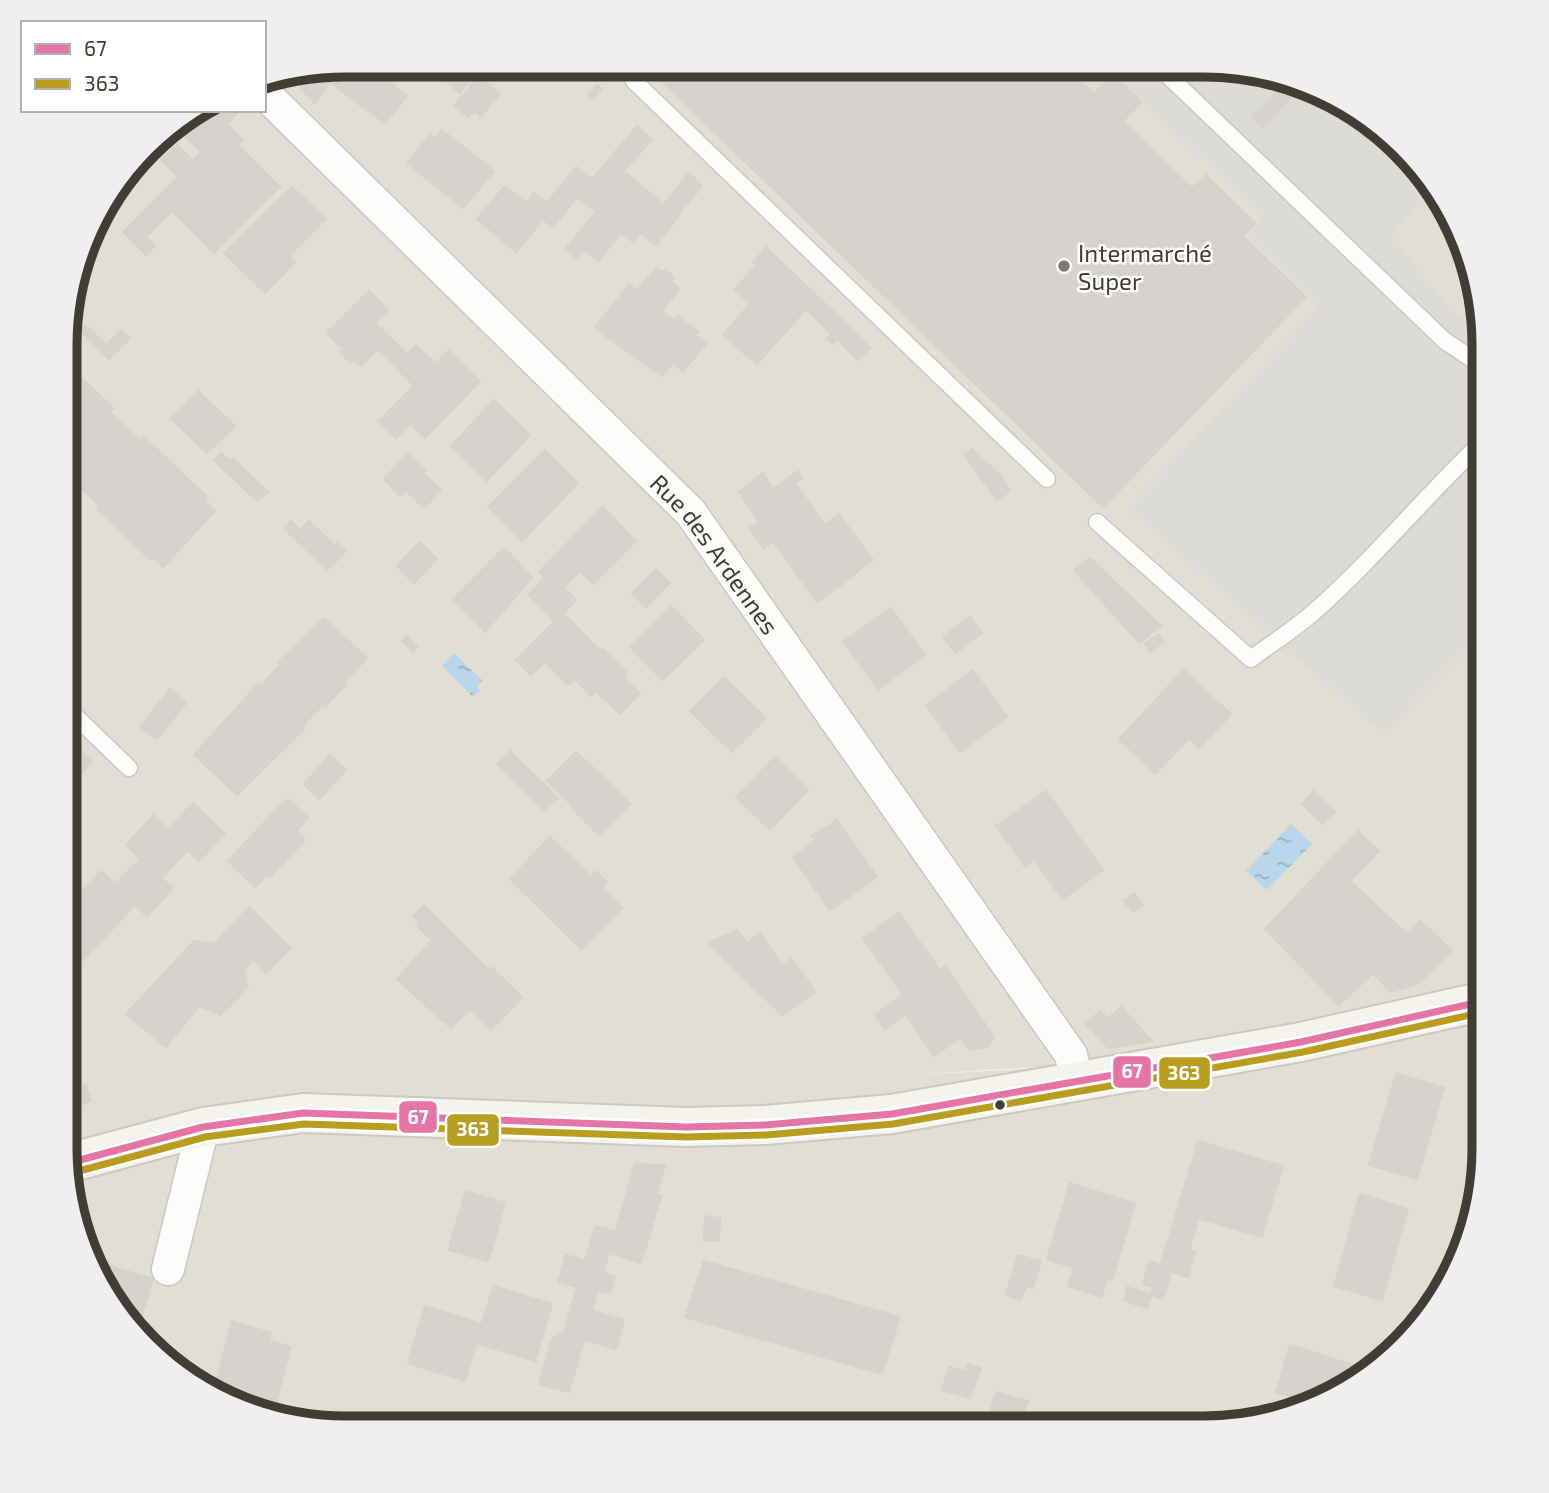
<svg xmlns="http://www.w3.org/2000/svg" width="1549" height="1493" font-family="'Exo 2',sans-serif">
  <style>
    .residential { fill: #e1ded4; fill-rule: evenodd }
    .parking { fill: #dddbd7 }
    .water { fill: url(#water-ripples) }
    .building { fill: #d6d3ce; stroke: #d6d3cd; stroke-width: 2 }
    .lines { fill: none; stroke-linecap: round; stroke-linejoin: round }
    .lane-casing { stroke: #cac8c3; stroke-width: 19 }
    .street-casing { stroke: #cac8c3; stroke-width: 35 }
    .secondary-casing { stroke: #ccc9be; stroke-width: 42 }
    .lane { stroke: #fcfcfb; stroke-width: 16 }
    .street { stroke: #fcfcfb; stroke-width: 32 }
    .secondary { stroke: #f5f3ed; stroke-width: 38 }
    .bus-1-casing { stroke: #fff; stroke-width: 12 }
    .bus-2-casing { stroke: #fff; stroke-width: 12 }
    .bus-1 { stroke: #e675a7; stroke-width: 7 }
    .bus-2 { stroke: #b89d1f; stroke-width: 7 }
    .poi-dot { fill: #7e7a73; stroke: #fff; stroke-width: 2.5 }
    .bus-dot { fill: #423d34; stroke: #fff; stroke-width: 2.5 }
    .labels { text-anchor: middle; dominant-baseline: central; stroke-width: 5; stroke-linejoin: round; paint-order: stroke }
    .poi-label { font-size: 24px; fill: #423d34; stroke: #fff; text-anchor: start }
    .street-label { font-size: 24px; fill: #423d34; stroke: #fff }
    .rim { fill: none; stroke: #423d34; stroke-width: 9 }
    .line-badge { stroke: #fff; stroke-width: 2.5 }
    .badge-label { font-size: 19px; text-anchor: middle; font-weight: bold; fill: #fff }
  </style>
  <defs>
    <pattern id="water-ripples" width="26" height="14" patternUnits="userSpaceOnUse" patternTransform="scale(1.75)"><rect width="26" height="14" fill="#bad6ea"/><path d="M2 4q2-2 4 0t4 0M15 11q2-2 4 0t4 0" fill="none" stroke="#99afbe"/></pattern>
  </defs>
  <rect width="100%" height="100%" fill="#eeece7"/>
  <!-- residential -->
  <path class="residential" d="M345 65 1240 67 1344 102 1426 174 1469 254 1484 327V1166L1455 1272 1375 1370 1311 1407 1222 1428H327L221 1399 123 1319 86 1255 65 1166 70 291 102 205 160 134 202 110H264V78ZM1181 1060V1061L891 1076 997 1069Z"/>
  <!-- parking -->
  <path class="parking" d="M1105 67H1240L1344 102 1426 174 1433 187 1391 235 1451 310 1484 332V631L1384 734 1128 509 1320 305 1248 236 1264 216Z"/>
  <!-- water -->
  <g class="water">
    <path d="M454 653 483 681 477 686 480 690 473 697 442 666Z"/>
    <path d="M1291 824 1312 844 1267 890 1246 871Z"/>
  </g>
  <!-- building -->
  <g class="building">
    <path d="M345 65H391L400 72 368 111 314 70Z"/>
    <path d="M460 65H480L471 78 459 68Z"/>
    <path d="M653 66 1066 67 1094 94 1113 75 1142 102 1123 121 1192 188 1206 175 1255 223 1243 236 1306 297 1103 507 649 69Z"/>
    <path d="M459 68 471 78 460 93 447 82Z"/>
    <path d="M314 70 330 82 315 103 300 88Z"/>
    <path d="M478 76 500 94 481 116 474 111 469 117 454 106Z"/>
    <path d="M391 83 407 96 385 123 369 111Z"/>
    <path d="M1286 83 1297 92 1263 127 1252 117Z"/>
    <path d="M597 85 602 89 593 99 588 95Z"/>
    <path d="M202 110H214L243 140 216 167 175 126Z"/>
    <path d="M214 110H238L239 111 227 124Z"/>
    <path d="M637 126 652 139 624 171 664 205 633 242 621 233 598 261 585 250 577 259 565 249 596 212 577 197Z"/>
    <path d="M442 130 494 171 463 208 407 163 430 135 435 139Z"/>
    <path d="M177 145 208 175 192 191 161 160Z"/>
    <path d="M238 145 280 187 223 244 205 225 200 231 176 207Z"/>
    <path d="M201 152 216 167 208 175 193 160Z"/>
    <path d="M576 167 592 179 553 227 543 220 516 252 477 219 505 186 526 203 534 193 547 203Z"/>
    <path d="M689 173 702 186 686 205 673 193Z"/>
    <path d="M177 178 191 192 137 246 123 232Z"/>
    <path d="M292 187 326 219 289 256 295 262 265 293 224 253Z"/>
    <path d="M673 193 686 205 678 215 665 203Z"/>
    <path d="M664 205 679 216 656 245 641 233Z"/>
    <path d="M176 207 200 231 205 225 223 244 214 253 172 211Z"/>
    <path d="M146 237 155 246 146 255 137 246Z"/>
    <path d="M766 247 817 296 789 328 780 320 772 328 776 331 751 359 723 335 750 304 734 290 756 266 753 263Z"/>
    <path d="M656 268 663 272 643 296 637 291Z"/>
    <path d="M665 270 674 277 618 345 595 327 629 285 643 296Z"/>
    <path d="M670 281 679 289 662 311 674 320 678 316 698 332 662 376 618 345Z"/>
    <path d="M369 291 388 310 375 323 407 354 416 345 435 363 414 386 378 349 361 366 354 360 351 363 340 352 343 349 327 333Z"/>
    <path d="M817 296 839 317 827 330 806 309Z"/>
    <path d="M839 317 870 348 858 360 837 339 833 344 827 339 831 334 827 330Z"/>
    <path d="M780 320 789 328 757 364 751 359 776 331 772 328Z"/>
    <path d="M86 325 106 345 101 351 80 331Z"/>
    <path d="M121 330 130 338 109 359 101 351Z"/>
    <path d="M695 335 706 344 683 371 673 363Z"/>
    <path d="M449 350 480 381 425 438 410 423 396 438 379 421Z"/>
    <path d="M70 367 113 408 109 412 70 375Z"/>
    <path d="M70 375 215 511 163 567 69 476Z"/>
    <path d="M198 391 235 426 207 453 171 419Z"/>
    <path d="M494 400 530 435 487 481 451 446Z"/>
    <path d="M143 436 208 498 204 501 139 440Z"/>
    <path d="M972 449 980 457 970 463 964 455Z"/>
    <path d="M545 450 578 483 522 541 488 507Z"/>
    <path d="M221 453 230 461 223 469 214 460Z"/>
    <path d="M408 454 425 470 400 496 384 479Z"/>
    <path d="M980 457 1001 476 1010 491 997 500 970 463Z"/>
    <path d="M233 458 268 492 257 501 223 469Z"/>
    <path d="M798 471 802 478 795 483 825 525 783 555 773 541 763 548 750 528 759 522 739 492 763 473 773 489Z"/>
    <path d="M423 473 441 490 424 508 406 490Z"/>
    <path d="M100 507 153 556 150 559 97 509Z"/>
    <path d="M603 507 636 541 593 584 580 571 564 587 576 600 555 622 528 595 545 578 539 572Z"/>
    <path d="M839 514 873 560 856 572 823 526Z"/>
    <path d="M291 521 300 530 293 537 284 528Z"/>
    <path d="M309 521 335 546 338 543 346 551 327 570 293 537Z"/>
    <path d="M823 526 857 573 817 602 783 555Z"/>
    <path d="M420 542 437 559 414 583 397 566Z"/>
    <path d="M504 548 521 565 470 616 453 599Z"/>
    <path d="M1090 558 1161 626 1139 643 1074 570Z"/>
    <path d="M521 565 532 578 485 632 470 616Z"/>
    <path d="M656 569 670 583 646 607 632 593Z"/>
    <path d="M671 606 704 640 663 680 630 647Z"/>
    <path d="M891 608 925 655 878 689 862 667 867 663 849 638Z"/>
    <path d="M563 613 601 652 568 685 545 662 531 675 516 660Z"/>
    <path d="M970 617 982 633 955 653 943 637Z"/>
    <path d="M324 618 367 658 345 681 347 684 325 707 323 705 302 726 305 728 237 795 194 755 258 684 261 686 281 664 278 662Z"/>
    <path d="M1158 634 1164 641 1150 652 1145 644Z"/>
    <path d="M407 636 417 647 413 652 402 641Z"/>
    <path d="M849 638 867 663 862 667 843 641Z"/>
    <path d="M603 649 627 673 602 698 595 691 591 696 575 679Z"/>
    <path d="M973 670 1007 717 960 752 939 723 945 718 932 701Z"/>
    <path d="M1184 670 1221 705 1155 774 1119 739Z"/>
    <path d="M623 677 640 693 620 714 603 697Z"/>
    <path d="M724 677 766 718 732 752 690 711Z"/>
    <path d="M170 689 186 703 157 739 140 727Z"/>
    <path d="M932 701 945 718 939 723 926 705Z"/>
    <path d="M1221 705 1231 714 1199 748 1189 738Z"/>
    <path d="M68 738 92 762 67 788Z"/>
    <path d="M510 751 558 798 544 811 497 764Z"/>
    <path d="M576 752 602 776 581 797 556 772Z"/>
    <path d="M330 755 346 770 319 799 304 784Z"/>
    <path d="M775 757 808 790 770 830 736 797Z"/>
    <path d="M556 772 581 797 573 806 547 781Z"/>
    <path d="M602 776 630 804 599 835 571 807Z"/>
    <path d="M1046 791 1103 870 1063 899 1026 850 1018 856 996 826Z"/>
    <path d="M1314 791 1335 812 1323 824 1302 804Z"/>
    <path d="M288 799 308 818 296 832 275 811Z"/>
    <path d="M193 803 225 834 199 861 188 850 161 878 173 888 147 916 135 905 80 963 66 950 67 907 101 871 115 884 140 859 126 845 154 815 168 829Z"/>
    <path d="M275 811 305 840 270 877 240 848Z"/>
    <path d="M836 819 851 840 848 842 834 822Z"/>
    <path d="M834 822 848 842 851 840 877 877 830 910 793 857 816 840 812 836Z"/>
    <path d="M1358 831 1379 851 1343 889 1399 942 1407 934 1415 943 1429 929 1452 951 1420 983 1391 992 1373 973 1339 1005 1265 929Z"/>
    <path d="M550 837 590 876 595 871 607 882 602 888 622 908 589 941 550 902 542 910 510 879Z"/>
    <path d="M240 848 268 874 255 887 228 861Z"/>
    <path d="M1026 850 1034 860 1025 867 1018 856Z"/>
    <path d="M1350 881 1407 934 1399 942 1343 889Z"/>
    <path d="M1134 893 1143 905 1133 912 1124 901Z"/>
    <path d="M550 902 589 941 581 949 542 910Z"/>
    <path d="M424 905 489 970 491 967 522 997 514 1006 501 994 478 1017 460 999 441 1020 397 979 432 940 416 925 419 921 413 916Z"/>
    <path d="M249 907 286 944 269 961 260 953 253 960 230 985 235 1001 227 1009 220 1015 199 1006 166 1047 126 1014 194 941 214 944Z"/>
    <path d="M899 913 940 970 903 995 863 938Z"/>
    <path d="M1420 921 1429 929 1415 943 1407 934Z"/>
    <path d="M737 930 746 942 725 959 709 943Z"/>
    <path d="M760 933 782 965 752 986 725 959Z"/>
    <path d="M286 944 291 948 266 973 253 960 260 953 269 961Z"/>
    <path d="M791 959 805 977 769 1002 752 986Z"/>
    <path d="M945 966 994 1037 988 1047 969 1050 960 1038 934 1056 896 1000Z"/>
    <path d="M244 970 248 987 235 1001 230 985Z"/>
    <path d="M805 977 815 992 782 1015 769 1002Z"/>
    <path d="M501 994 514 1006 491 1030 478 1017Z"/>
    <path d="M460 999 470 1009 451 1028 442 1019Z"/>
    <path d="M896 1000 905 1015 885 1029 875 1015Z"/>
    <path d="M1121 1007 1152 1041 1108 1048 1086 1024 1100 1011 1109 1019Z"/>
    <path d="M1396 1073 1444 1088 1417 1179 1369 1165Z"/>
    <path d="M86 1085 91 1101 69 1109 66 1093Z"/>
    <path d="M1484 1100V1152L1470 1148Z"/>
    <path d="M1198 1141 1283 1166 1267 1218 1204 1200 1189 1250 1167 1244Z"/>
    <path d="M1472 1149 1484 1152 1483 1168 1467 1164Z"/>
    <path d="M635 1164 665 1165 657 1194 661 1196 641 1263 609 1253Z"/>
    <path d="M1070 1183 1135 1204 1112 1280 1108 1279 1101 1297 1068 1286 1074 1268 1047 1259Z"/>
    <path d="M466 1191 505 1203 492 1249 452 1237Z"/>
    <path d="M1360 1194 1408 1209 1382 1300 1334 1286Z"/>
    <path d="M1204 1200 1267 1218 1262 1237 1198 1218Z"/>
    <path d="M705 1216 720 1218 719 1241H704Z"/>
    <path d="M595 1226 615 1231 569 1392 539 1384 552 1339 564 1332 577 1287 573 1286 581 1259 585 1261Z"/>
    <path d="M452 1237 492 1249 488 1261 449 1250Z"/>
    <path d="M1167 1244 1195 1252 1188 1277 1171 1272 1163 1299 1151 1295Z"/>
    <path d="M566 1255 581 1259 573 1286 558 1282Z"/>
    <path d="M1018 1255 1041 1261 1033 1288 1026 1286 1021 1300 1006 1295Z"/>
    <path d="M88 1259 143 1276 139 1290 149 1292 139 1325 123 1319Z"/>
    <path d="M704 1261 900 1317 882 1374 685 1317Z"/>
    <path d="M1149 1261 1161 1265 1154 1287 1143 1284Z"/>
    <path d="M603 1273 615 1276 610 1294 598 1291Z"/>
    <path d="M143 1276 153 1278 149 1292 139 1290Z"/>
    <path d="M494 1286 526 1296 525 1302 492 1291Z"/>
    <path d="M1127 1287 1152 1295 1147 1308 1124 1301Z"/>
    <path d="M492 1291 525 1302 526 1296 552 1304 535 1361 476 1343Z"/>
    <path d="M425 1306 451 1314 449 1319 481 1328 465 1381 408 1363Z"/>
    <path d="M594 1311 624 1320 616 1349 585 1340Z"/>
    <path d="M451 1314 483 1324 481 1328 449 1319Z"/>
    <path d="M232 1321 258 1329 256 1337 291 1347 276 1403 215 1386Z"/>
    <path d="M258 1329 271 1333 269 1341 256 1337Z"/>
    <path d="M1290 1345 1362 1368 1358 1380 1316 1404 1276 1392Z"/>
    <path d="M968 1364 981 1368 970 1398 942 1390 949 1367 965 1371Z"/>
    <path d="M996 1392 1028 1401 1020 1426 1027 1428H985Z"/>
    <path d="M1044 1416 1061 1422 1059 1428H1040Z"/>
  </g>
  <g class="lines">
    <defs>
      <g id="lane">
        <path d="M629 65 634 81 1047 479"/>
        <path d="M1159 67 1445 341 1484 367"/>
        <path d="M1097 522 1251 659C1272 643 1295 629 1315 611 1375 558 1426 495 1484 440"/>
        <path d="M68 709 129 768"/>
      </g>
      <g id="street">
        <path id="s1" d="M264 93 691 513 1071 1055 1077 1084"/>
        <path d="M168 1269 203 1127"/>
      </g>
      <path id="secondary" d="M65 1164 203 1127 303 1113 686 1127 765 1125 892 1114 1301 1042 1484 1001"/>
    </defs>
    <!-- lane casing -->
    <use href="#lane" class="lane-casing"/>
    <!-- street casing -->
    <use href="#street" class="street-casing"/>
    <!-- secondary casing -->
    <use href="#secondary" class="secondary-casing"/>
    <!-- lane -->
    <use href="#lane" class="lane"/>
    <!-- street -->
    <use href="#street" class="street"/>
    <!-- secondary -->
    <use href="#secondary" class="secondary"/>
    <defs>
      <path id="bus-1" d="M65 1164 203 1127 303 1113 686 1127 765 1125 892 1114 1301 1042 1484 1001"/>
      <path id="bus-2" d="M68 1174 205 1137 304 1124 686 1137 766 1135 893 1124 1303 1052 1484 1012"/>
    </defs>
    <!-- bus-1 casing -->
    <use href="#bus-1" class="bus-1-casing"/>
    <!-- bus-2 casing -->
    <use href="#bus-2" class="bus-2-casing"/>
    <!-- bus-1 -->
    <use href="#bus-1" class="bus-1"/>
    <!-- bus-2 -->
    <use href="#bus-2" class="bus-2"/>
  </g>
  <!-- markers -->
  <circle class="poi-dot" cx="1064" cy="266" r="7"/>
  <circle class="bus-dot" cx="1000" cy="1105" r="6"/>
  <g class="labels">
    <!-- poi labels -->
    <g class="poi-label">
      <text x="1078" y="252">Intermarché<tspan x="1078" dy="28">Super</tspan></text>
    </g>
    <!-- street labels -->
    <g class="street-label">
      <text stroke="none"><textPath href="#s1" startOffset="646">Rue des Ardennes</textPath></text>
    </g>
  </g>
  <!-- crop -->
  <path d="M0 0H1549V1493H0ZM345 77H1204A268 268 0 0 1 1472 345V1148A268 268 0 0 1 1204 1416H345A268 268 0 0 1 77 1148V345A268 268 0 0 1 345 77Z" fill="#f0efef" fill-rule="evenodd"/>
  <path class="rim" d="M345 77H1204A268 268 0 0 1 1472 345V1148A268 268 0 0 1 1204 1416H345A268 268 0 0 1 77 1148V345A268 268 0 0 1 345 77Z"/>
  <g class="line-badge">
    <rect x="1112" y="1055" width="40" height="34" rx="7" fill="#e675a7"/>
    <rect x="1158" y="1056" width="53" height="34" rx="7" fill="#b89d1f"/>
    <rect x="398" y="1100" width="40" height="34" rx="7" fill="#e675a7"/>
    <rect x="446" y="1113" width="54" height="34" rx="7" fill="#b89d1f"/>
  </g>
  <g class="badge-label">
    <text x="1132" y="1078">67</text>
    <text x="1184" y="1080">363</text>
    <text x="418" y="1124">67</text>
    <text x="473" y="1136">363</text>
  </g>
  <!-- legend -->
  <rect x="21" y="21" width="245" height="91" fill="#ffffff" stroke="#b3b1ae" stroke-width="2"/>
  <rect x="35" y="44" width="35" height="10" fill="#e675a7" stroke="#b3b1ae" stroke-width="2"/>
  <text x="84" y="56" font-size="21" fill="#423d34">67</text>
  <rect x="35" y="79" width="35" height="10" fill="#b89d1f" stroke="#b3b1ae" stroke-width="2"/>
  <text x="84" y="91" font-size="21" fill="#423d34">363</text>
</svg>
